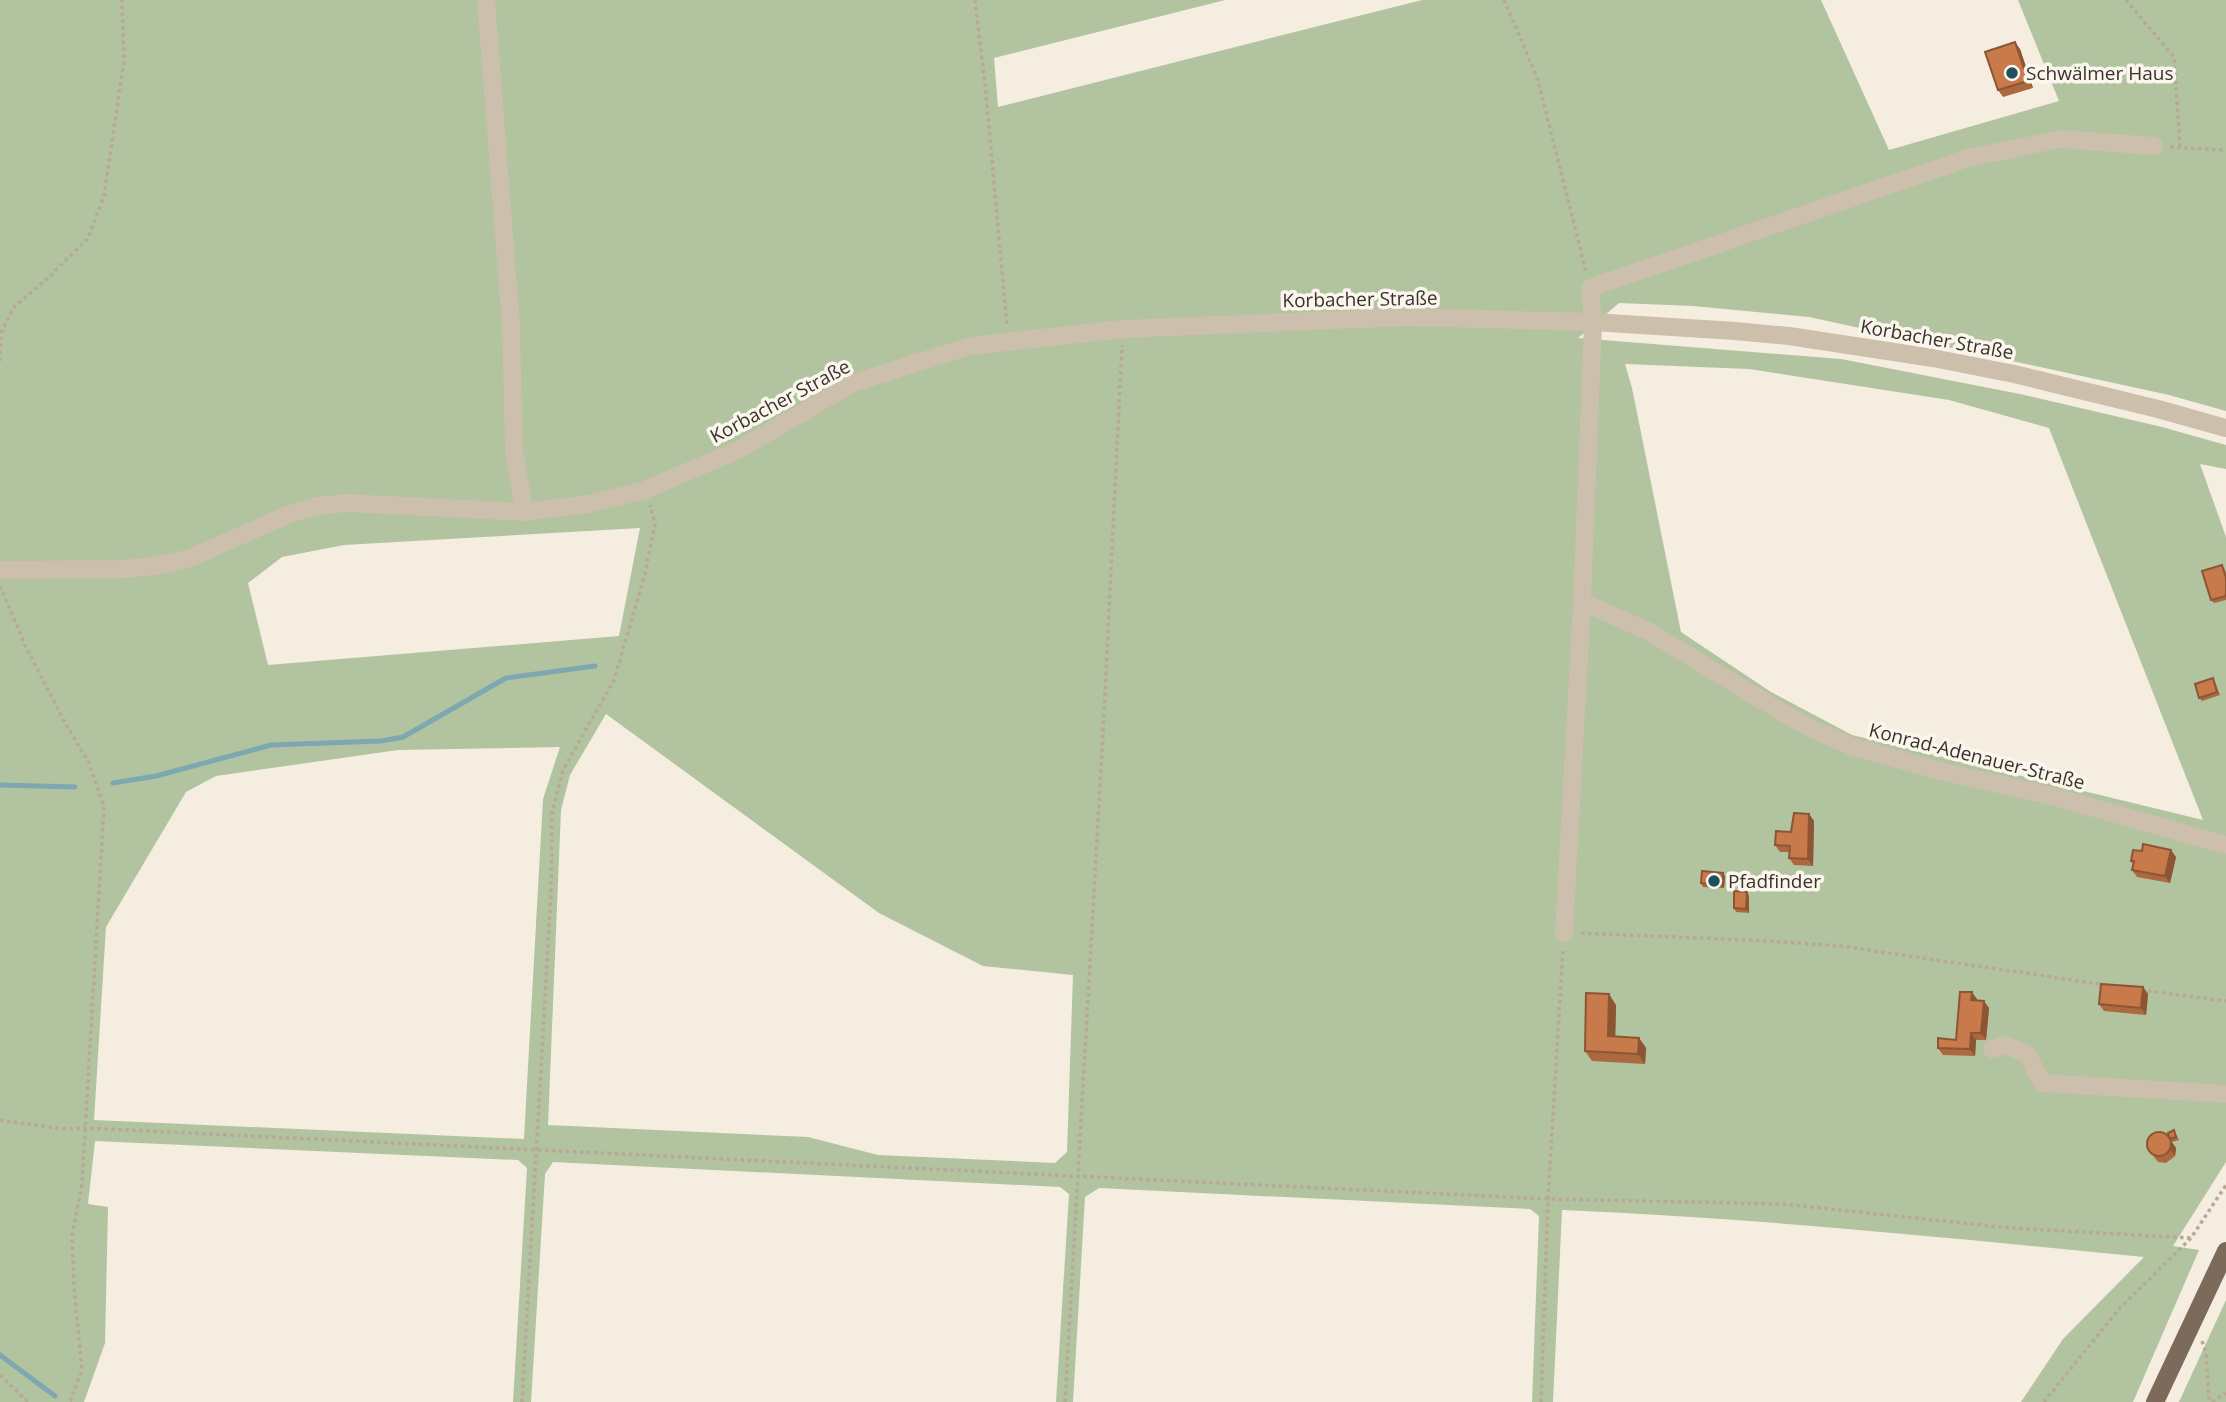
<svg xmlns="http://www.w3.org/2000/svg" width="2226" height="1402" font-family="'Open Sans',sans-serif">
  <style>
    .green { fill: #b2c39f; fill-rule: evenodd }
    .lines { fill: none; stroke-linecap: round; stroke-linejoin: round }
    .stream { stroke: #7ea8b1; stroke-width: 5 }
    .path { stroke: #b8a995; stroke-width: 3.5; stroke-dasharray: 3.5 3.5; stroke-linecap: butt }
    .minor { stroke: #ccbfab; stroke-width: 18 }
    .major { stroke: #7c6b5b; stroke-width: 18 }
    .wall { fill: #ac6940 }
    .shaded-wall { fill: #8c5534 }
    .building { fill: #c87a4a; stroke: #8c5534; stroke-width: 2 }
    .poi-dot { fill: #1f505d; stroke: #fbf6ed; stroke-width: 2.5 }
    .labels { text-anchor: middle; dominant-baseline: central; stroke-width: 7; stroke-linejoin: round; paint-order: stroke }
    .poi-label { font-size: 19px; fill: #3a322a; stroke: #fbf6ed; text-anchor: start }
    .street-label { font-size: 19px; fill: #3a322a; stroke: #fbf6ed }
  </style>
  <rect width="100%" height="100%" fill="#f4ede0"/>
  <!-- green -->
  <g class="green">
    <path d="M0 0H1225L994 58 998 107 1422 0H1821L1889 150 2059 101 2018 0H2226V411L2169 395 1809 317 1693 306 1619 303 1578 338 1841 359 2020 394 2162 427 2226 445V469L2200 464 2226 537V1162L2173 1246 2199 1250 2133 1402H2021L2063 1339 2144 1257C1951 1238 1757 1218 1562 1210L1553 1402H1532L1539 1216 1530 1209 1099 1188 1085 1197 1073 1402H1056L1069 1194 1060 1187 553 1162 545 1174 531 1402H513L527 1168 518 1160 95 1141 88 1204 108 1207 105 1343 84 1402H0ZM1625 364 1749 369 1949 400 2049 428 2203 820 1852 735 1771 692 1681 632 1632 388ZM640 528 619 636 268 665 248 583 282 557 344 545ZM606 714 879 913 983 966 1073 975 1067 1152 1055 1163 878 1155 808 1137 548 1125 561 810 570 775ZM560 747 543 799 524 1139 94 1120 106 927 186 792 216 776 398 750Z"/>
    <path d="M2226 1300V1402H2179Z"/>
  </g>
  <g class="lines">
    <!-- stream -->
    <g class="stream">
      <path d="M113 783 156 776 271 745 381 741 403 737 506 678 595 666"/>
      <path d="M0 785 75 787"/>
      <path d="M0 1355 55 1396"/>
    </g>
    <!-- path -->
    <g class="path">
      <path d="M975 0 985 84 1007 326"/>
      <path d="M1504 0 1538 80 1586 272"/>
      <path d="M2126 0 2174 57 2180 147"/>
      <path d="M2170 147 2226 150"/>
      <path d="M0 361 1 333 13 308 50 276 88 238 104 196 124 61 122 0"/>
      <path d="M0 586 26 647 65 723 88 761 104 806 82 1184 72 1236 74 1286 82 1370 70 1402"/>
      <path d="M1581 933 1769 941 1841 946 2106 985"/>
      <path d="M2141 990 2226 1001"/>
      <path d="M0 1120 62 1129 86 1128 1548 1199 1784 1204 2010 1228 2191 1238"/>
      <path d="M2202 1341 2206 1353 2209 1402"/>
      <path d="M0 1375 28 1402"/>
      <path d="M522 1402 551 893 552 813 563 770 614 680 645 574 655 524 650 505"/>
      <path d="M1065 1402 1103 734 1122 345"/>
      <path d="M1541 1402 1548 1199 1563 948"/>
      <path d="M2044 1402 2119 1309 2191 1238 2226 1185"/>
      <path d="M2212 1402 2226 1393"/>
    </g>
    <!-- minor -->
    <g class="minor">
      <path d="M486 0 511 326 514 449 524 512"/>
      <path d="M0 570 126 569 161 565 190 558 287 515 316 506 347 503 524 512 588 504 645 490 740 449 853 383 970 346 1123 329 1408 317 1593 322 1735 331 1789 336 1933 358 2014 374 2158 409 2226 428"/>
      <path d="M1582 602 1648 631 1770 705 1810 728 1851 746 1940 771 2052 796 2226 845"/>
      <path d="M1564 933 1582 602 1593 322 1590 288 1968 158 2061 139 2154 146"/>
      <path d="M1992 1049 2005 1045 2027 1054 2042 1083 2226 1094"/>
    </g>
    <!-- major -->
    <path class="major" d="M2155 1402 2226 1251"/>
  </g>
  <!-- wall -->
  <g class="wall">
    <path d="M2020 49 2033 88 2003 97 1998 90Z"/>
    <path d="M2224 568 2226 573V600L2214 603 2211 600Z"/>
    <path d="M2215 682 2220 695 2202 701 2199 698Z"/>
    <path d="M1809 814 1814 821 1813 866 1794 865 1789 858 1790 852H1780L1775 845 1791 832Z"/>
    <path d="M2176 857 2170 883 2137 877 2132 870 2133 864 2131 861Z"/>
    <path d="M1725 876 1724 888 1703 887 1701 883Z"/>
    <path d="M1749 896V913L1736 912 1734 908Z"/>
    <path d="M2143 987 2148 994 2146 1015 2104 1011 2099 1004Z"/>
    <path d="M1977 999 1976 1001 1989 1008 1986 1040H1976L1975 1056 1943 1055 1938 1048 1956 1040Z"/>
    <path d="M1616 1005 1615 1037 1639 1038 1646 1048 1645 1064 1592 1061 1585 1051Z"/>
    <path d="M2166 1134 2176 1148 2175 1156 2166 1163 2158 1162 2148 1149Z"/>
    <path d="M2176 1134 2179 1140 2172 1142 2170 1139Z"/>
  </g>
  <!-- shaded-wall -->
  <g class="shaded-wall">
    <path d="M2015 42 2020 49 2033 88 2028 81Z"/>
    <path d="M1809 814 1814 821 1813 866 1808 859Z"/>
    <path d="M2171 850 2176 857 2170 883 2165 876Z"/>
    <path d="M1723 873 1725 876 1724 888 1722 885Z"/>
    <path d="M1747 892 1749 896V913L1746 909Z"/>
    <path d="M2143 987 2148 994 2146 1015 2141 1008Z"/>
    <path d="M1972 992 1977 999 1976 1007 1971 1000Z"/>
    <path d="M1609 994 1616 1005 1615 1047 1608 1036Z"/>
    <path d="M1984 1001 1989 1008 1986 1040 1981 1033Z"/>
    <path d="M1971 1033 1976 1040 1975 1056 1970 1049Z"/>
    <path d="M1639 1038 1646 1048 1645 1064 1638 1054Z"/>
    <path d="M2171 1141 2176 1148 2175 1156 2170 1149Z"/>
  </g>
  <!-- building -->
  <g class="building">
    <path d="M2015 42 2028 81 1998 90 1985 52Z"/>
    <path d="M2222 565 2226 578V596L2211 600 2202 571Z"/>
    <path d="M2213 678 2217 692 2199 698 2195 684Z"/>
    <path d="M1794 813 1809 814 1808 859 1789 858 1790 846 1775 845 1776 831 1791 832Z"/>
    <path d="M2143 844 2171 850 2165 876 2132 870 2134 861H2131L2133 850 2142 851Z"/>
    <path d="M1702 871 1723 873 1722 885 1701 883Z"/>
    <path d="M1734 891 1747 892 1746 909 1734 908Z"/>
    <path d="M2101 984 2143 987 2141 1008 2099 1004Z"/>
    <path d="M1960 992H1972L1971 1000 1984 1001 1981 1033H1971L1970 1049 1938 1048V1038L1956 1040Z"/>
    <path d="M1586 993 1609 994 1608 1036 1639 1038 1638 1054 1585 1051Z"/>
    <path d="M2174 1130 2176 1137 2170 1139 2168 1133Z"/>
    <circle cx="2159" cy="1144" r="12"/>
  </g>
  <!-- markers -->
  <g class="poi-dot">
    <circle cx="2012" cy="73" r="7"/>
    <circle cx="1714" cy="881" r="7"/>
  </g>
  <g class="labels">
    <!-- poi labels -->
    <g class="poi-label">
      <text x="2026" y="73">Schwälmer Haus</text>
      <text x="1728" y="881">Pfadfinder</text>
    </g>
    <!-- street labels -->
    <g class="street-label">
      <text transform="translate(1360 299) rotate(-1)">Korbacher Straße</text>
      <text transform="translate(1937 339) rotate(10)">Korbacher Straße</text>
      <text transform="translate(780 401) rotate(-28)">Korbacher Straße</text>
      <text transform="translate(1977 756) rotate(14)">Konrad-Adenauer-Straße</text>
    </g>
  </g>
</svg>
